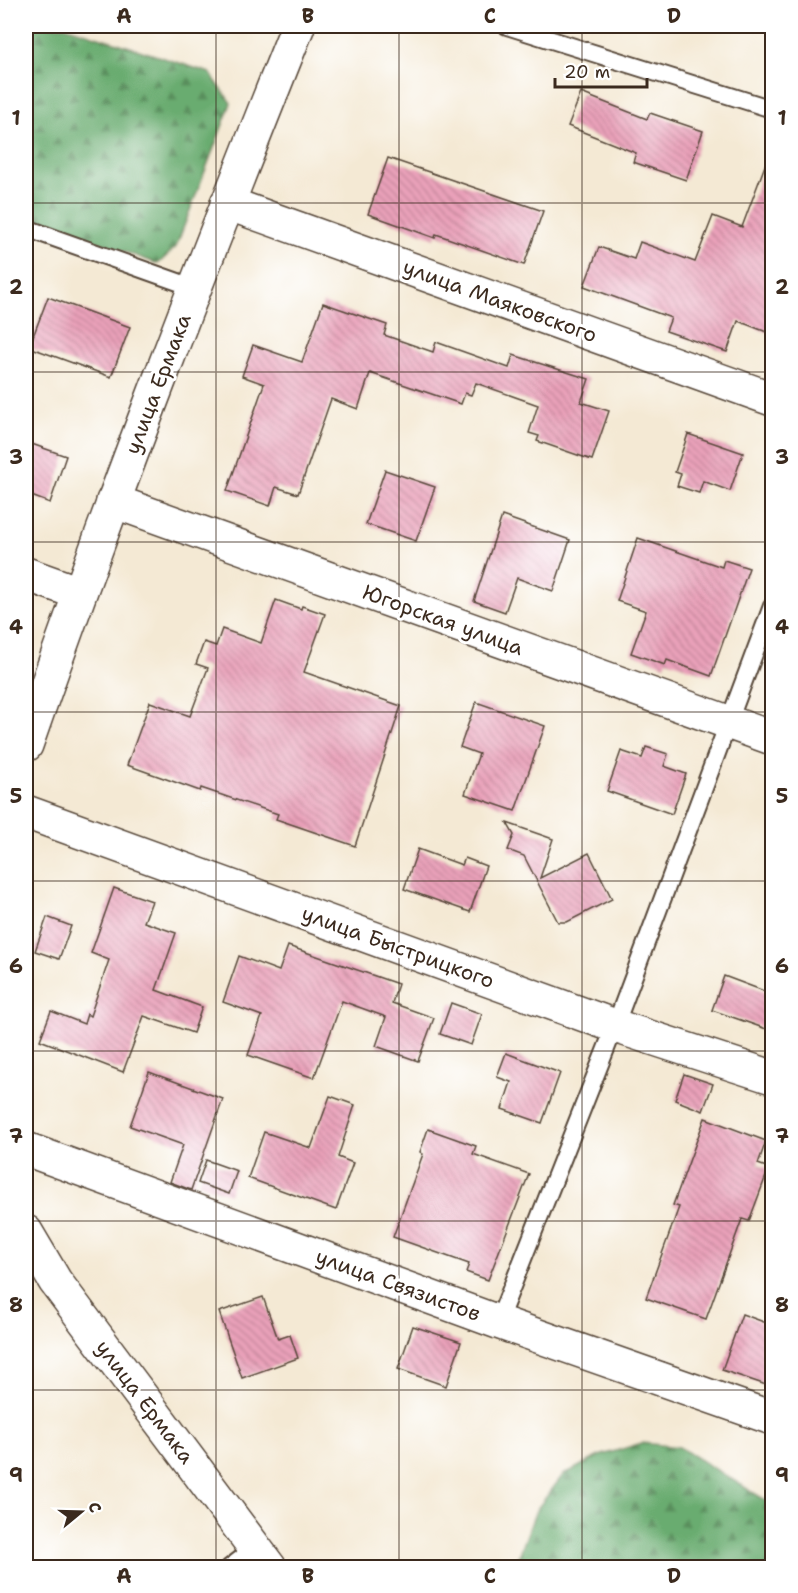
<svg xmlns="http://www.w3.org/2000/svg" width="798" height="1593" font-family="'Shantell Sans',sans-serif">
  <style>
    .forest { fill: url(#forest-firs); stroke: #526b46; stroke-width: 1.5 }
    .building { fill: url(#building-back-hatch) }
    .lines { fill: none; stroke-linecap: round; stroke-linejoin: round }
    .service-casing { stroke: #574739; stroke-width: 20 }
    .minor-casing { stroke: #574739; stroke-width: 36 }
    .service { stroke: #fff; stroke-width: 16 }
    .minor { stroke: #fff; stroke-width: 33 }
    .grid { fill: none; stroke: #3b2a1e; stroke-width: 1.5; stroke-opacity: 0.55 }
    .labels { text-anchor: middle; dominant-baseline: central; stroke-width: 6; stroke-linejoin: round; paint-order: stroke }
    .street-label { font-size: 21px; fill: #3b2a1e; stroke: #fff }
    .neatline { fill: none; stroke: #3b2a1e; stroke-width: 2 }
    .grid-label { font-size: 20px; text-anchor: middle; font-weight: bold; fill: #3b2a1e }
  </style>
  <defs>
    <pattern id="forest-firs" width="22" height="20" patternUnits="userSpaceOnUse" patternTransform="scale(1.5)"><rect width="22" height="20" fill="#69ac6f"/><path d="M5 1l3.5 6h-7zM16 11l3.5 6h-7z" fill="#588c5b"/></pattern>
    <pattern id="building-back-hatch" width="6" height="6" patternUnits="userSpaceOnUse" patternTransform="scale(1.5)"><rect width="6" height="6" fill="#eaa1ba"/><path d="M-1 5l2 2M0 0l6 6M5-1l2 2" fill="none" stroke="#bf8397"/></pattern>
  </defs>
  <rect width="100%" height="100%" fill="#fff"/>
  <filter id="ink" filterUnits="userSpaceOnUse"><feTurbulence type="fractalNoise" baseFrequency=".0167" numOctaves="2"/><feDisplacementMap in="SourceGraphic" scale="12" xChannelSelector="R" yChannelSelector="G"/><feConvolveMatrix kernelMatrix="1 2 1 2 8 2 1 2 1" color-interpolation-filters="sRGB"/></filter>
  <filter id="wash" filterUnits="userSpaceOnUse"><feTurbulence type="fractalNoise" baseFrequency=".008" numOctaves="4" result="noise"/><feDisplacementMap in="SourceGraphic" scale="24" xChannelSelector="R" yChannelSelector="G"/><feGaussianBlur stdDeviation="1.35" result="paint"/><feColorMatrix in="noise" values="0 0 0 0 0 0 0 0 0 0 0 0 0 0 0 0 0 1.4 0 .05"/><feComposite in="paint" operator="in"/></filter>
  <g filter="url(#wash)">
    <rect width="100%" height="100%" fill="#f4e9d4"/>
    <!-- forest -->
    <g class="forest">
      <path d="M26 26H65L210 73 231 103 176 247 158 264 26 216Z"/>
      <path d="M642 1443 679 1447 772 1504V1567H515L536 1510 563 1475 599 1456Z"/>
    </g>
    <g id="blocks">
      <!-- building -->
      <g class="building">
        <path d="M581 93 647 119 650 113 703 131 686 180 633 162 636 153 568 126Z"/>
        <path d="M770 152 772 153V334L738 321 727 352 666 331 671 318 584 286 599 247 634 259 640 242 695 262 713 216 742 227Z"/>
        <path d="M388 158 543 211 524 265 436 234 435 238 368 214Z"/>
        <path d="M48 297 130 327 111 377 29 347Z"/>
        <path d="M323 303 387 325 384 335 433 352 436 342 509 368 513 355 589 379 581 402 609 411 592 460 537 441 539 436 529 433 538 405 476 383 471 395 465 393 461 404 370 373 358 409 331 399 298 494 276 487 270 506 227 491 264 384 242 376 253 345 302 362Z"/>
        <path d="M688 434 743 453 730 491 703 481 699 493 677 486 681 474 675 472Z"/>
        <path d="M26 442 66 456 50 503 26 494Z"/>
        <path d="M385 470 435 487 416 541 366 524Z"/>
        <path d="M502 516 570 540 553 591 517 578 505 612 474 601Z"/>
        <path d="M638 538 722 567 724 560 749 568 711 676 667 660 665 665 631 653 646 611 617 601Z"/>
        <path d="M276 600 301 609 302 606 325 614 304 672 401 706 355 846 276 819 278 814 201 788 200 791 127 765 150 702 190 716 208 668 196 664 204 642 216 646 222 629 261 643Z"/>
        <path d="M476 702 545 726 515 811 465 794 479 754 460 747Z"/>
        <path d="M646 747 668 754 664 766 686 774 672 814 607 791 621 751 642 758Z"/>
        <path d="M507 823 553 839 540 878 589 853 612 899 567 922H558L524 856 508 850 514 835Z"/>
        <path d="M418 849 462 865 465 858 486 866 470 912 404 889Z"/>
        <path d="M114 888 152 901 144 922 176 933 156 990 202 1007 193 1033 144 1016 123 1072 40 1040 51 1011 84 1024 87 1014 90 1016 109 960 91 953Z"/>
        <path d="M47 917 71 926 59 959 35 951Z"/>
        <path d="M288 946 398 984 392 1003 434 1018 418 1061 376 1046 386 1017 342 1001 314 1078 248 1055 262 1016 223 1002 239 956 279 971Z"/>
        <path d="M724 976 772 994V1031L712 1010Z"/>
        <path d="M451 1003 482 1014 471 1045 440 1034Z"/>
        <path d="M506 1053 560 1073 542 1123 502 1109 511 1082 497 1077Z"/>
        <path d="M149 1072 223 1099 191 1190 170 1182 183 1145 130 1126Z"/>
        <path d="M684 1074 713 1084 703 1111 675 1100Z"/>
        <path d="M330 1096 355 1105 338 1157 353 1163 336 1210 248 1178 264 1132 311 1148Z"/>
        <path d="M705 1118 766 1141 758 1164 769 1168 749 1221 742 1219 706 1319 646 1298 679 1207 673 1205Z"/>
        <path d="M428 1129 476 1146 473 1154 529 1174 488 1280 466 1272 469 1264 393 1237 423 1154 420 1152Z"/>
        <path d="M206 1160 237 1171 229 1194 198 1183Z"/>
        <path d="M263 1297 278 1339 290 1335 298 1358 242 1378 219 1312Z"/>
        <path d="M742 1314 772 1325V1387L722 1370Z"/>
        <path d="M413 1326 461 1342 446 1386 398 1369Z"/>
      </g>
    </g>
  </g>
  <g filter="url(#ink)">
    <use href="#blocks" fill-opacity="0" stroke="#574739" stroke-width="1.5"/>
    <g class="lines">
      <defs>
        <g id="service">
          <path d="M507 26 772 109"/>
          <path d="M26 228 195 288"/>
          <path d="M498 1322 615 1026 772 606"/>
          <path d="M229 1568 255 1548"/>
        </g>
        <g id="minor">
          <path d="M227 203 772 399"/>
          <path d="M113 501 772 738"/>
          <path d="M26 574 79 593"/>
          <path d="M26 745C110 503 203 264 298 26"/>
          <path d="M26 812 615 1026 772 1077"/>
          <path d="M26 1149 498 1322 772 1418"/>
          <path d="M26 1232 55 1281 270 1568"/>
        </g>
      </defs>
      <!-- service casing -->
      <use href="#service" class="service-casing"/>
      <!-- minor casing -->
      <use href="#minor" class="minor-casing"/>
      <!-- service -->
      <use href="#service" class="service"/>
      <!-- minor -->
      <use href="#minor" class="minor"/>
    </g>
  </g>
  <!-- grid -->
  <path class="grid" d="M216 26V1568M399 26V1568M582 26V1568M26 203H772M26 372H772M26 542H772M26 712H772M26 881H772M26 1051H772M26 1221H772M26 1390H772"/>
  <g class="labels">
    <!-- street labels -->
    <g class="street-label">
      <text transform="translate(500 301) rotate(20)">улица Маяковского</text>
      <text transform="translate(158 384) rotate(-69)">улица Ермака</text>
      <text transform="translate(443 620) rotate(20)">Югорская улица</text>
      <text transform="translate(398 947) rotate(20)">улица Быстрицкого</text>
      <text transform="translate(398 1285) rotate(20)">улица Связистов</text>
      <text transform="translate(145 1402) rotate(53)">улица Ермака</text>
    </g>
  </g>
  <!-- margin -->
  <rect width="798" height="1593" fill="none" stroke="#fff" stroke-width="66"/>
  <!-- north arrow -->
  <g transform="translate(81 1512) rotate(71)" stroke="#ffffff" stroke-width="4.5" paint-order="stroke">
  <path d="M0-4.5L10 22L0 15L-10 22Z" fill="#3b2a1e"/>
  <text y="-9" font-size="16" font-weight="bold" text-anchor="middle" fill="#3b2a1e">С</text>
  </g>
  <!-- scale -->
  <path d="M555 78v9h92v-9" fill="none" stroke="#3b2a1e" stroke-width="3"/>
  <text x="564" y="78" font-size="18" fill="#3b2a1e" stroke="#ffffff" stroke-width="4.5" paint-order="stroke">20 m</text>
  <rect x="33" y="33" width="732" height="1527" class="neatline"/>
  <g class="grid-label">
    <text x="124" y="23">A</text>
    <text x="308" y="23">B</text>
    <text x="490" y="23">C</text>
    <text x="674" y="23">D</text>
    <text x="16" y="125">1</text>
    <text x="782" y="125">1</text>
    <text x="16" y="294">2</text>
    <text x="782" y="294">2</text>
    <text x="16" y="464">3</text>
    <text x="782" y="464">3</text>
    <text x="16" y="634">4</text>
    <text x="782" y="634">4</text>
    <text x="16" y="803">5</text>
    <text x="782" y="803">5</text>
    <text x="16" y="973">6</text>
    <text x="782" y="973">6</text>
    <text x="16" y="1143">7</text>
    <text x="782" y="1143">7</text>
    <text x="16" y="1312">8</text>
    <text x="782" y="1312">8</text>
    <text x="16" y="1482">9</text>
    <text x="782" y="1482">9</text>
    <text x="124" y="1583">A</text>
    <text x="308" y="1583">B</text>
    <text x="490" y="1583">C</text>
    <text x="674" y="1583">D</text>
  </g>
</svg>
